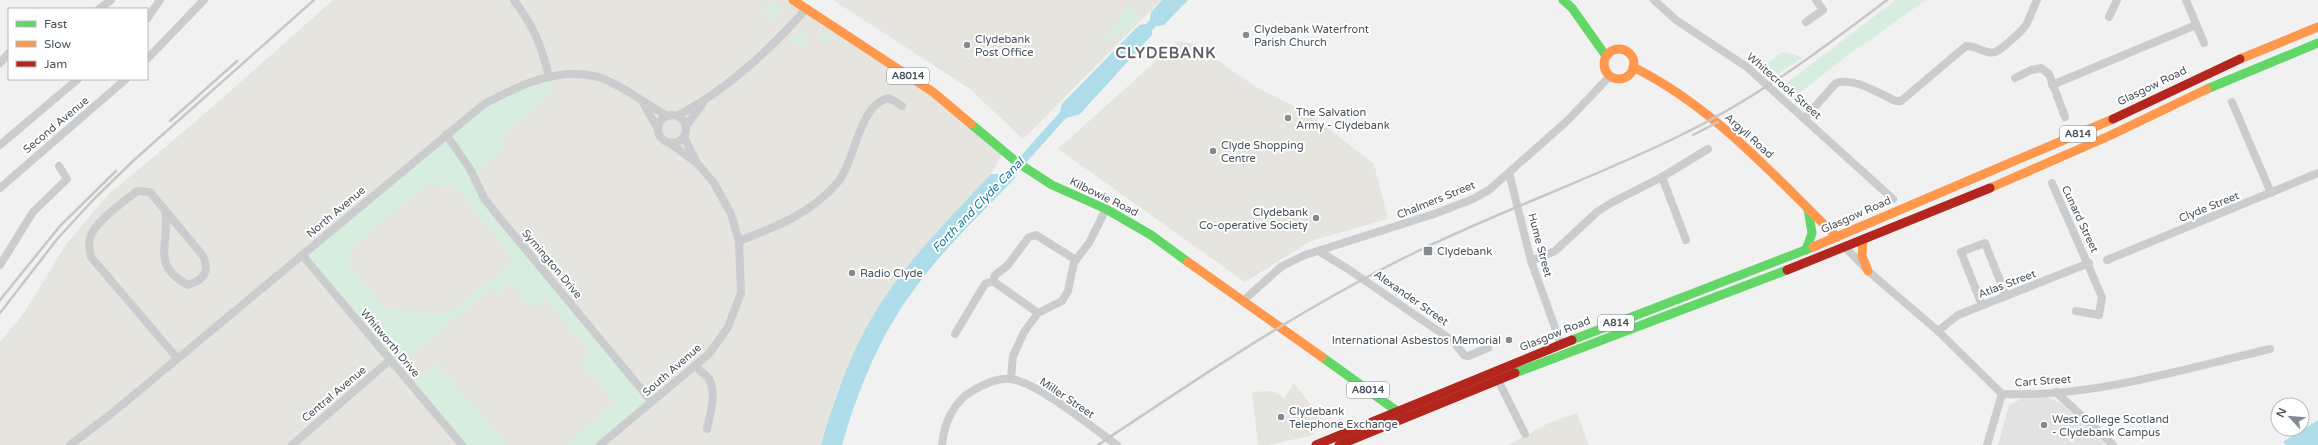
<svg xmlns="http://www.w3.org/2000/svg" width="2318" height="445" font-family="'Varela Round',sans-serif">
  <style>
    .commercial { fill: #e5e4df }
    .education { fill: #e3e2e2 }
    .green { fill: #d7eedf; fill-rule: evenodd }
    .water { fill: #aedde9 }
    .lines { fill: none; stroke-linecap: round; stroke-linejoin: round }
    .street { stroke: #cbccce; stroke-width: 8 }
    .fast { stroke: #63d668; stroke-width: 9 }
    .slow { stroke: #ff974d; stroke-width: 9 }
    .jam { stroke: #b3261e; stroke-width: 9 }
    .rail { stroke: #c6c7c8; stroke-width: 2.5 }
    .poi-dot { fill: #848a90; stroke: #fff; stroke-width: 1.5 }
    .labels { text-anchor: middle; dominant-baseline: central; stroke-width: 4; stroke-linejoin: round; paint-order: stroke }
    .shield { fill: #fff; stroke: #80878c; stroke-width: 1 }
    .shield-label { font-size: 10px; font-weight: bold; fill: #49535b }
    .poi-label { font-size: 11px; fill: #49535b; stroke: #fff; text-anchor: start }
    .street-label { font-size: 11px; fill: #49535b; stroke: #fff }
    .water-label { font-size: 12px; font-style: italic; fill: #188099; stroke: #fff }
    .district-label { font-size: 15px; font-weight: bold; letter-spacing: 1px; fill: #5d6064; stroke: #fff }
  </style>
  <rect width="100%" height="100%" fill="#f1f1f1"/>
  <!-- commercial -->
  <g class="commercial">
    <path d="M333 0H793L933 92 1003 153 991 174 943 225 901 274 870 321 838 389 821 445H0V342L24 313 67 243 108 195 202 116Z"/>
    <path d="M833 0H1161L1023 139 970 89Z"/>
    <path d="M1178 41 1195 44 1254 86 1310 114 1374 164 1388 219 1311 241 1245 282 1058 149Z"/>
    <path d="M1294 383 1322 419 1313 435 1269 445H1258L1252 392 1273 391 1284 398Z"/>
    <path d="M1577 413 1589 445H1508L1547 424Z"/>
  </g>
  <!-- education -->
  <path class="education" d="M2046 397 2061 403 2106 445H1998L2009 405 2021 399Z"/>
  <!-- green -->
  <g class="green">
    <path d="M1896 0H1926L1847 56 1793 98 1781 87Z"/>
    <circle cx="772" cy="11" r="8"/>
    <path d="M1129 5 1139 16 1130 26 1101 44Z"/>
    <path d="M817 28 836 38 819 43 822 35Z"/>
    <path d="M806 29 804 38 809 45 798 46 789 43Z"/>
    <path d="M1782 52 1803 57 1778 74 1765 65Z"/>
    <path d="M549 77 552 93 499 139 506 148 474 177 484 198 652 402 600 445H565L615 402 580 363 591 353 544 298 532 308 510 283 497 294 491 288 397 368 302 255 484 104ZM427 184 456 189 510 255 509 265 448 314 385 308 349 264 350 249Z"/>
    <path d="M437 363 508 445H462L411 385Z"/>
  </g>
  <!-- water -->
  <g class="water">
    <path d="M1162 0H1188L1164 25 1156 26 1152 30V35L1080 114 1066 118 1015 175V178C981 214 942 250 913 291 879 337 858 390 842 445H821C833 402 848 360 870 321 901 266 948 220 991 174H1004L1010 168 1060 112 1062 104 1139 25 1146 24 1150 20 1151 12Z"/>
    <path d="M2318 420V445H2286L2283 442Z"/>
  </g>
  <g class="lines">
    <!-- street -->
    <g class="street">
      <path d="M514 0C534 28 541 43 549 77"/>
      <path d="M1654 0 1676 20 1747 67 1893 199"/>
      <path d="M2186 0 2204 43"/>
      <path d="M99 9 111 0"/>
      <path d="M2109 17 2117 0"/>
      <path d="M147 19 160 0"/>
      <path d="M1806 22 1823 10 1816 0"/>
      <path d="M147 59 204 0"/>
      <path d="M0 63 9 53"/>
      <path d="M2015 78 2031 70 2041 68 2049 74 2065 117"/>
      <path d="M2052 85 2196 25"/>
      <path d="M2232 102 2271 193"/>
      <path d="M643 103 658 129"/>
      <circle cx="672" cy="129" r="14"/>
      <path d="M677 116C726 90 769 51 806 9"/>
      <path d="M1805 118 1836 83C1855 77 1879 94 1896 101H1901L1966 46C1976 45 1986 55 1995 52 2001 50 2022 31 2026 25 2030 18 2033 8 2037 0"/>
      <path d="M686 126 703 103"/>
      <path d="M446 134 470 169 484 198 498 216 652 402"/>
      <path d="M684 137 696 161"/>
      <path d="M0 145 78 79"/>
      <path d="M1509 173 1531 261 1561 344"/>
      <path d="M1662 177 1686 240"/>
      <path d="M2052 183 2102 297 2099 315 2076 311"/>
      <path d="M0 188 126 79"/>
      <path d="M165 210C171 243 149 265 188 285 204 280 210 271 203 256L150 192 137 191C125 201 93 223 90 238 88 244 90 250 91 257L177 358"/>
      <path d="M739 241C776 227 812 213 838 182 855 162 859 103 889 98L902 106"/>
      <path d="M1846 248 1868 271 1938 331 2002 394C2093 398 2183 369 2270 349"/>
      <path d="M1319 251 1348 269 1453 341 1464 355 1468 356 1488 348"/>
      <path d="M302 255 462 445"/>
      <path d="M2107 260 2318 173"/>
      <path d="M1531 261 1555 251 1597 212 1611 203 1662 177 1708 149"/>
      <path d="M0 265 33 212 67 179 59 166"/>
      <path d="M993 281 995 275 1007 266 1029 237 1036 235 1076 260"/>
      <path d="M1244 300 1282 266 1305 255 1434 214 1473 199 1489 190 1567 121 1610 76"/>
      <path d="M1982 305 1961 252 1985 243 2006 296"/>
      <path d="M1938 331 1958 315 2089 263"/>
      <path d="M955 334 985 284 993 281 1038 313"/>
      <path d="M695 366C699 370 706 375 709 379 717 394 710 414 707 429"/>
      <path d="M1011 378 1013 356 1024 332 1038 313 1062 301 1068 291 1074 262 1089 243 1106 209"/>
      <path d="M1498 380 1525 434"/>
      <path d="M2056 392 2113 445"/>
      <path d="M70 445 111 414 484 104C518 86 558 66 598 77 619 83 647 105 668 116"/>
      <path d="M292 445 390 360"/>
      <path d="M600 445 709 354 728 327 741 293 739 241 731 214 714 183 698 164 670 143"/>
      <path d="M942 445C944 423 954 400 974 390 984 384 1000 377 1011 379 1041 384 1091 427 1117 445"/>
      <path d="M1987 445 2002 394"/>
    </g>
    <!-- fast -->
    <g class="fast">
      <path d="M1563 0 1572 8 1606 56"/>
      <path d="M2207 89 2318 43"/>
      <path d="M971 124 1018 163 1052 185 1106 209 1151 235 1188 262"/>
      <path d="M1806 250 1812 233 1808 209"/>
      <path d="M1572 340 1813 247"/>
      <path d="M1322 357 1401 414"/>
      <path d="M1515 373 1787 270"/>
    </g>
    <!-- slow -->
    <g class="slow">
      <path d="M793 0 933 92 971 124"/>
      <circle cx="1619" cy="64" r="15"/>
      <path d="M2240 59 2318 27"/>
      <path d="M1633 67C1714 107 1773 175 1837 237"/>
      <path d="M1990 188 2109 136 2207 89"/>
      <path d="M1863 240 1862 256 1868 271"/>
      <path d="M1813 247 2113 119"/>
      <path d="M1188 262 1322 357"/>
    </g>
    <!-- jam -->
    <g class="jam">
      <path d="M2113 119 2240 59"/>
      <path d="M1787 270 1990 188"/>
      <path d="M1316 445 1572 340"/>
      <path d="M1339 445 1515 373"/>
    </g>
    <!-- rail -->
    <g class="rail">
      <path d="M170 121 237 61"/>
      <path d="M1693 135 1718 122"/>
      <path d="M0 300 60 226 116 171"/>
      <path d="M0 313 58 238 94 199 133 161 314 0"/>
      <path d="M1098 445C1201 376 1302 308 1414 253 1500 211 1591 179 1677 137 1753 101 1821 50 1887 0"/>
    </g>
  </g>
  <!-- markers -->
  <g class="poi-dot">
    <circle cx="1246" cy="35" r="4"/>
    <circle cx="967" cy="45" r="4"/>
    <circle cx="1288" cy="118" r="4"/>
    <circle cx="1213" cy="151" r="4"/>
    <circle cx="1316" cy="218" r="4"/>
    <rect x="1423" y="246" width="10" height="10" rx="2"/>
    <circle cx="852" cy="273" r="4"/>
    <circle cx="1509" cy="340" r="4"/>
    <circle cx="1281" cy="417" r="4"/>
    <circle cx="2044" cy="425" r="4"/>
  </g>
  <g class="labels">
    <!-- shield labels -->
    <g class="shield">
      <rect x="887" y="68" width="42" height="16" rx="3"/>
      <rect x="2060" y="126" width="36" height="16" rx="3"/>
      <rect x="1598" y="315" width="36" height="16" rx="3"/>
      <rect x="1347" y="382" width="42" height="16" rx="3"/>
    </g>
    <g class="shield-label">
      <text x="908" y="76">A8014</text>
      <text x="2078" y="134">A814</text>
      <text x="1616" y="323">A814</text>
      <text x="1368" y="390">A8014</text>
    </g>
    <!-- poi labels -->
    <g class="poi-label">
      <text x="1254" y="29">Clydebank Waterfront<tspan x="1254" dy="13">Parish Church</tspan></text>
      <text x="975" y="39">Clydebank<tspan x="975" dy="13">Post Office</tspan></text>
      <text x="1296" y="112">The Salvation<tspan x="1296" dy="13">Army - Clydebank</tspan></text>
      <text x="1221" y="145">Clyde Shopping<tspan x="1221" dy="13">Centre</tspan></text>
      <text x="1308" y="212" text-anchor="end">Clydebank<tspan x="1308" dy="13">Co-operative Society</tspan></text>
      <text x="1437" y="251">Clydebank</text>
      <text x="860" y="273">Radio Clyde</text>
      <text x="1501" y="340" text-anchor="end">International Asbestos Memorial</text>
      <text x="1289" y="411">Clydebank<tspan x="1289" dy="13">Telephone Exchange</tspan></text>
      <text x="2052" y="419">West College Scotland<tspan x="2052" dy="13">- Clydebank Campus</tspan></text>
    </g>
    <!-- street labels -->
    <g class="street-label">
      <text transform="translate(1784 86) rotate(41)">Whitecrook Street</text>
      <text transform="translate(2152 86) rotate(-26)">Glasgow Road</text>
      <text transform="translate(56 125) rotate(-40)">Second Avenue</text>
      <text transform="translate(1749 136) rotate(42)">Argyll Road</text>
      <text transform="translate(1104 197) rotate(26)">Kilbowie Road</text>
      <text transform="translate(1436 200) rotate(-22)">Chalmers Street</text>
      <text transform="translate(2209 207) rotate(-22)">Clyde Street</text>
      <text transform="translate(336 212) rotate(-40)">North Avenue</text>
      <text transform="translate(1856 215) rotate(-24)">Glasgow Road</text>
      <text transform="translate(2080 219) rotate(65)">Cunard Street</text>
      <text transform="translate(1540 245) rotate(75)">Hume Street</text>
      <text transform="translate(552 264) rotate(50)">Symington Drive</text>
      <text transform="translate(2007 284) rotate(-21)">Atlas Street</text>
      <text transform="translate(1411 298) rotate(35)">Alexander Street</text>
      <text transform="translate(1555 334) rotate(-22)">Glasgow Road</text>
      <text transform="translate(390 343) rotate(50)">Whitworth Drive</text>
      <text transform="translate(672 370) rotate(-41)">South Avenue</text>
      <text transform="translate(2043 381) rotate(-4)">Cart Street</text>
      <text transform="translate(334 394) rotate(-40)">Central Avenue</text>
      <text transform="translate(1067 398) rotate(34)">Miller Street</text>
    </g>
    <!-- water labels -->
    <g class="water-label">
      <text transform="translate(978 205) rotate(-46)">Forth and Clyde Canal</text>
    </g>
    <!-- district labels -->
    <g class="district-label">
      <text x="1166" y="53">CLYDEBANK</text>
    </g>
  </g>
  <!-- legend -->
  <rect x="8" y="8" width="140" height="72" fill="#ffffff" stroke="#b6babd"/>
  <rect x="16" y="21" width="20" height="6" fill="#63d668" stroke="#b6babd"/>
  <text x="44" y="28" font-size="12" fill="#49535b">Fast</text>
  <rect x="16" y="41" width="20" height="6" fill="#ff974d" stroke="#b6babd"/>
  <text x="44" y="48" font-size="12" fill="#49535b">Slow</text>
  <rect x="16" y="61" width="20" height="6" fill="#b3261e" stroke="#b6babd"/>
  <text x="44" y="68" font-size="12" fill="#49535b">Jam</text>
  <!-- north arrow -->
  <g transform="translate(2290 417) rotate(296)"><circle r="19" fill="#ffffff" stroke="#b6babd"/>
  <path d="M0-3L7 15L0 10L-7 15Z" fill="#848a90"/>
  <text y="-6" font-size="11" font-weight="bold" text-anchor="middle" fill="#49535b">N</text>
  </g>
</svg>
